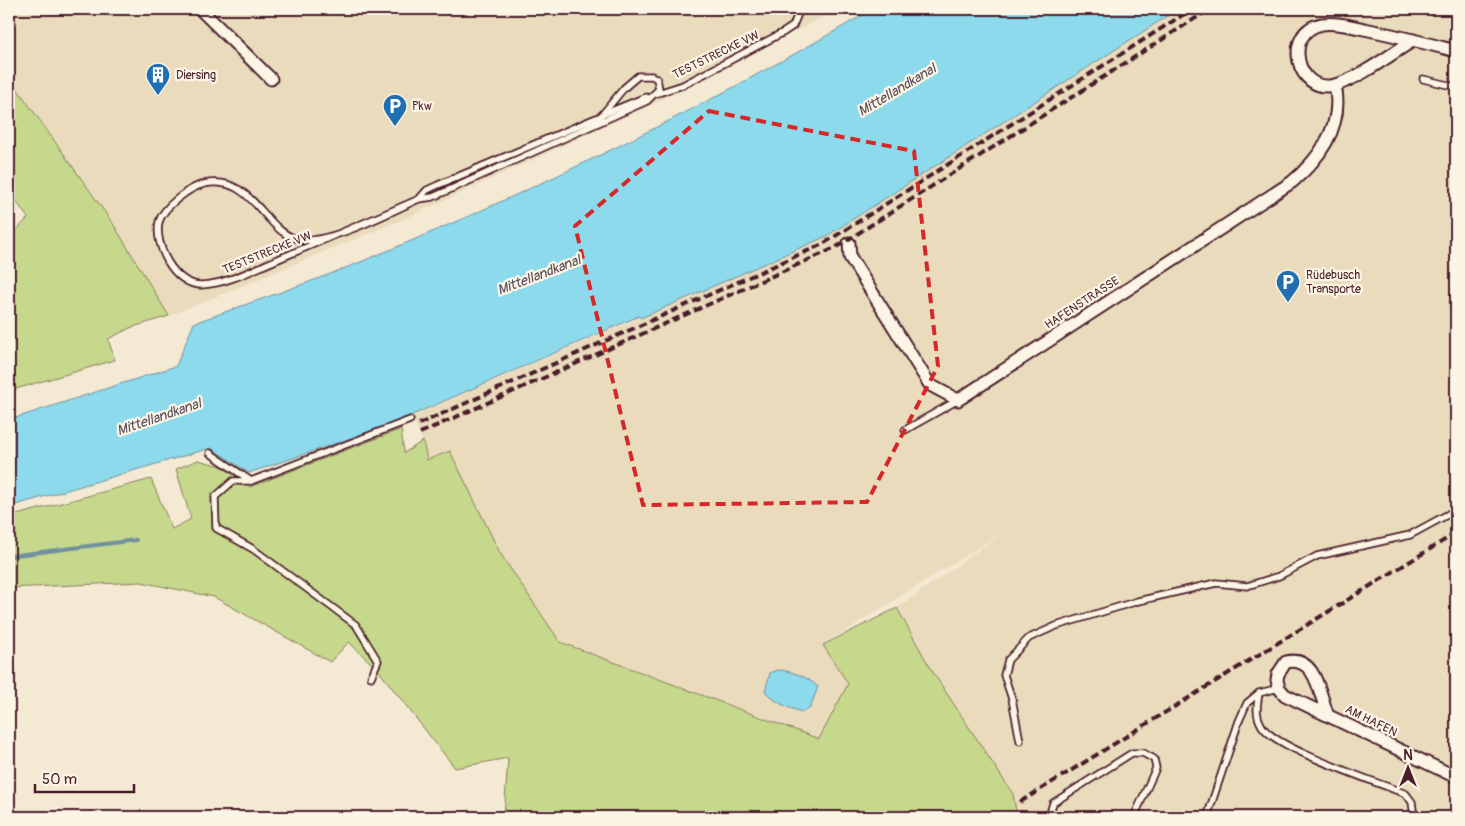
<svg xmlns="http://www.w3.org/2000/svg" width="1465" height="826" font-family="Pangolin,sans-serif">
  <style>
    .built { fill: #eadbbd }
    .green { fill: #c5d88c; stroke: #887c5c }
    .water { fill: #8cdaeb; stroke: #728f9e }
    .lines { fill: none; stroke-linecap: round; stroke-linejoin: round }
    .stream { stroke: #728f9e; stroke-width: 4 }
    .service-casing { stroke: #4a1f2b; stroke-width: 9 }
    .minor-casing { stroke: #4a1f2b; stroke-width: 15 }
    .service { stroke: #fcf5e5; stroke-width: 5.5 }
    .minor { stroke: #fcf5e5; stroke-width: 11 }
    .rail { stroke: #4a1f2b; stroke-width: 4; stroke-dasharray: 8 4; stroke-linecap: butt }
    .marked { fill: none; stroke: #d62828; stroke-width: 4; stroke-dasharray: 10 6; stroke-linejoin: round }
    .labels { text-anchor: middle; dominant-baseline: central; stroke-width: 4.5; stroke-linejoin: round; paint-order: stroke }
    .street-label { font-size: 12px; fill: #4a1f2b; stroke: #fcf5e5 }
    .poi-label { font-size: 12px; fill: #4a1f2b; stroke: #fcf5e5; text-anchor: start }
    .water-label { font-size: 14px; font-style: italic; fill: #5a4e5b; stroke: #fcf5e5 }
  </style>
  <rect width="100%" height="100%" fill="#f4e9d3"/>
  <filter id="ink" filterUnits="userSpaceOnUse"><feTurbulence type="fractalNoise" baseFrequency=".02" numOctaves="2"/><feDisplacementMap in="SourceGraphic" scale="10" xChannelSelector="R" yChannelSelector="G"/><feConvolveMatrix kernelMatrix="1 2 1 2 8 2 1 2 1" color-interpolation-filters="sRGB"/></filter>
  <g filter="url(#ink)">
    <!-- built -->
    <g class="built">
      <path d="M9 9H839L653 104 406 218 169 316 112 222 9 77Z"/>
      <path d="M1178 9H1456V817H1017L1013 794 932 671 897 608 1008 529 823 645 848 684 820 739 560 642 500 553 450 451 427 460 423 441 412 416 827 236Z"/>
    </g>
    <!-- green -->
    <g class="green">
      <path d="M9 77 112 222 169 316 130 328 108 339 115 360 9 391V238L28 218 9 191Z"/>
      <path d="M401 429 404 453 423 441 427 460 450 451 500 553 560 642 819 739 848 684 823 645 897 608 932 671 1013 794 1017 817H504L508 758 455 768 378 670 349 642 330 662 214 597 141 582 9 588V517L151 479 172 529 191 519 176 469 198 460 221 466 250 487Z"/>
    </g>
    <!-- water -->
    <g class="water">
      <path d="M873 9H1178L827 236 641 318 639 316 387 426 249 473 211 448 9 507V420L176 366 194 323C249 303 304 285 358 263 535 191 708 106 873 9Z"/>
      <path d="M778 670C792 671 807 676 818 687L810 708 802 712C786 707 776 703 765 691L770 673Z"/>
    </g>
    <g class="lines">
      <!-- stream -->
      <path class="stream" d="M9 556 136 540"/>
      <defs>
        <g id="service">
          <path d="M1423 79 1456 87"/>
          <path d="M655 94 683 85 784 32 793 26 800 9"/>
          <path d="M604 114 646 97"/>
          <path d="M419 199C371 220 324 240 276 260 252 270 227 284 201 285 174 285 154 245 159 222 163 207 190 187 204 184 255 173 264 236 302 240 332 243 390 212 419 199L433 197 449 190 647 101 659 89 657 79 652 76H638L624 88 601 116 438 185 427 190 419 199"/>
          <path d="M905 430 958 400"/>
          <path d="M210 453 251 481H233L215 497 216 528 253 549 356 625 378 661 371 677"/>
          <path d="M251 481 410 420"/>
          <path d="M1259 693C1257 705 1255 715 1262 726 1275 749 1378 782 1406 794L1412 802 1414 817"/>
          <path d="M1020 741 1012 699 1004 675 1008 660 1029 638 1056 626 1138 601 1216 583 1247 586 1279 576 1317 556 1410 535 1456 510"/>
          <path d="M1049 817 1053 803 1132 753H1143L1154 759 1156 768 1134 817"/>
          <path d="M1207 817 1239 721 1247 703 1259 693 1279 688"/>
        </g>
        <g id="minor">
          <path d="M200 9 271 79"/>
          <path d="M1414 40C1394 52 1357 80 1335 85 1296 95 1282 31 1322 24 1336 22 1350 26 1364 29 1395 35 1425 43 1456 51"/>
          <path d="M849 243 850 257 930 385 958 400 1292 182C1320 158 1344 125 1335 85"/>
          <path d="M1328 716C1319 693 1316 655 1286 662L1278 674 1277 680 1279 688 1285 695 1456 777"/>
        </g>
      </defs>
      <!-- service casing -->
      <use href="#service" class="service-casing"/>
      <!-- minor casing -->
      <use href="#minor" class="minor-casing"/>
      <!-- service -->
      <use href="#service" class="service"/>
      <!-- minor -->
      <use href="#minor" class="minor"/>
      <!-- rail -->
      <g class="rail">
        <path d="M419 424 823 244 1192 9"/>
        <path d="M420 433 835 248 1210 9"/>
        <path d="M1020 802 1456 533"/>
      </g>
    </g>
  </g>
  <!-- marked area -->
  <path class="marked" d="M709 111 914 151 938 366 867 502 643 505 575 226Z"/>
  <!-- icons -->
  <defs>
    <symbol id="building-pin" viewBox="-11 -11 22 30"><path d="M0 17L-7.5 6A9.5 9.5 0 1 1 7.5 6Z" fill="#1f6fb2" stroke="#fcf5e5"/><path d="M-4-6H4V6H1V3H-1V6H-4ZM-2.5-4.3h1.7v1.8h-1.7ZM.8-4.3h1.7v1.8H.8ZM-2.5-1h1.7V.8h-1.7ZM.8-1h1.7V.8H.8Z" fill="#fff"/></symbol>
    <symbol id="parking-pin" viewBox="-11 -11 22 30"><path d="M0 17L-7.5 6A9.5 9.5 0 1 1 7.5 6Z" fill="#1f6fb2" stroke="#fcf5e5"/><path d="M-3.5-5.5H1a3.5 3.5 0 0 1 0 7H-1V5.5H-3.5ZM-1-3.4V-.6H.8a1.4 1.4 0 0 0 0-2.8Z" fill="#fff"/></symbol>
  </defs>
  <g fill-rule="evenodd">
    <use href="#building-pin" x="144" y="61" width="28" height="38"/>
    <use href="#parking-pin" x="381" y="92" width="28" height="38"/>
    <use href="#parking-pin" x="1274" y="268" width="28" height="38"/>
  </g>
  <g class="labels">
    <!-- street labels -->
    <g class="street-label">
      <text transform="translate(716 55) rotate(-26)">TESTSTRECKE VW</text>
      <text transform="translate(267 253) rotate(-22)">TESTSTRECKE VW</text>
      <text transform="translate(1082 303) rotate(-33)">HAFENSTRASSE</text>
      <text transform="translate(1371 721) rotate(26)">AM HAFEN</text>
    </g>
    <!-- poi labels -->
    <g class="poi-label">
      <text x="176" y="75">Diersing</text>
      <text x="412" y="106">Pkw</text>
      <text x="1306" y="275">Rüdebusch<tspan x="1306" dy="14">Transporte</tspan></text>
    </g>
    <!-- water labels -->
    <g class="water-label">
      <text transform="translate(897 90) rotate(-31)">Mittellandkanal</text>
      <text transform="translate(539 275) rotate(-21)">Mittellandkanal</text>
      <text transform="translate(159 417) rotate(-19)">Mittellandkanal</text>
    </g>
  </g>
  <!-- margin -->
  <rect width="1465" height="826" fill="none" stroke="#fcf5e5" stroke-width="30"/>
  <rect x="15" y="15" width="1435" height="796" fill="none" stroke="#4a1f2b" stroke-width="2" filter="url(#ink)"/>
  <!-- north arrow -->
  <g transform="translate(1408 768)" stroke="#fcf5e5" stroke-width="4" paint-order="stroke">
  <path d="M0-4L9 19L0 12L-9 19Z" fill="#4a1f2b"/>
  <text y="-8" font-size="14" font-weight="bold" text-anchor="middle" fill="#4a1f2b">N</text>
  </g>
  <!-- scale -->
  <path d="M35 784v8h99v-8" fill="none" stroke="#4a1f2b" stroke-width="2.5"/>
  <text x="42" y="784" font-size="15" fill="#4a1f2b" stroke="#fcf5e5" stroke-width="4" paint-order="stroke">50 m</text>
</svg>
